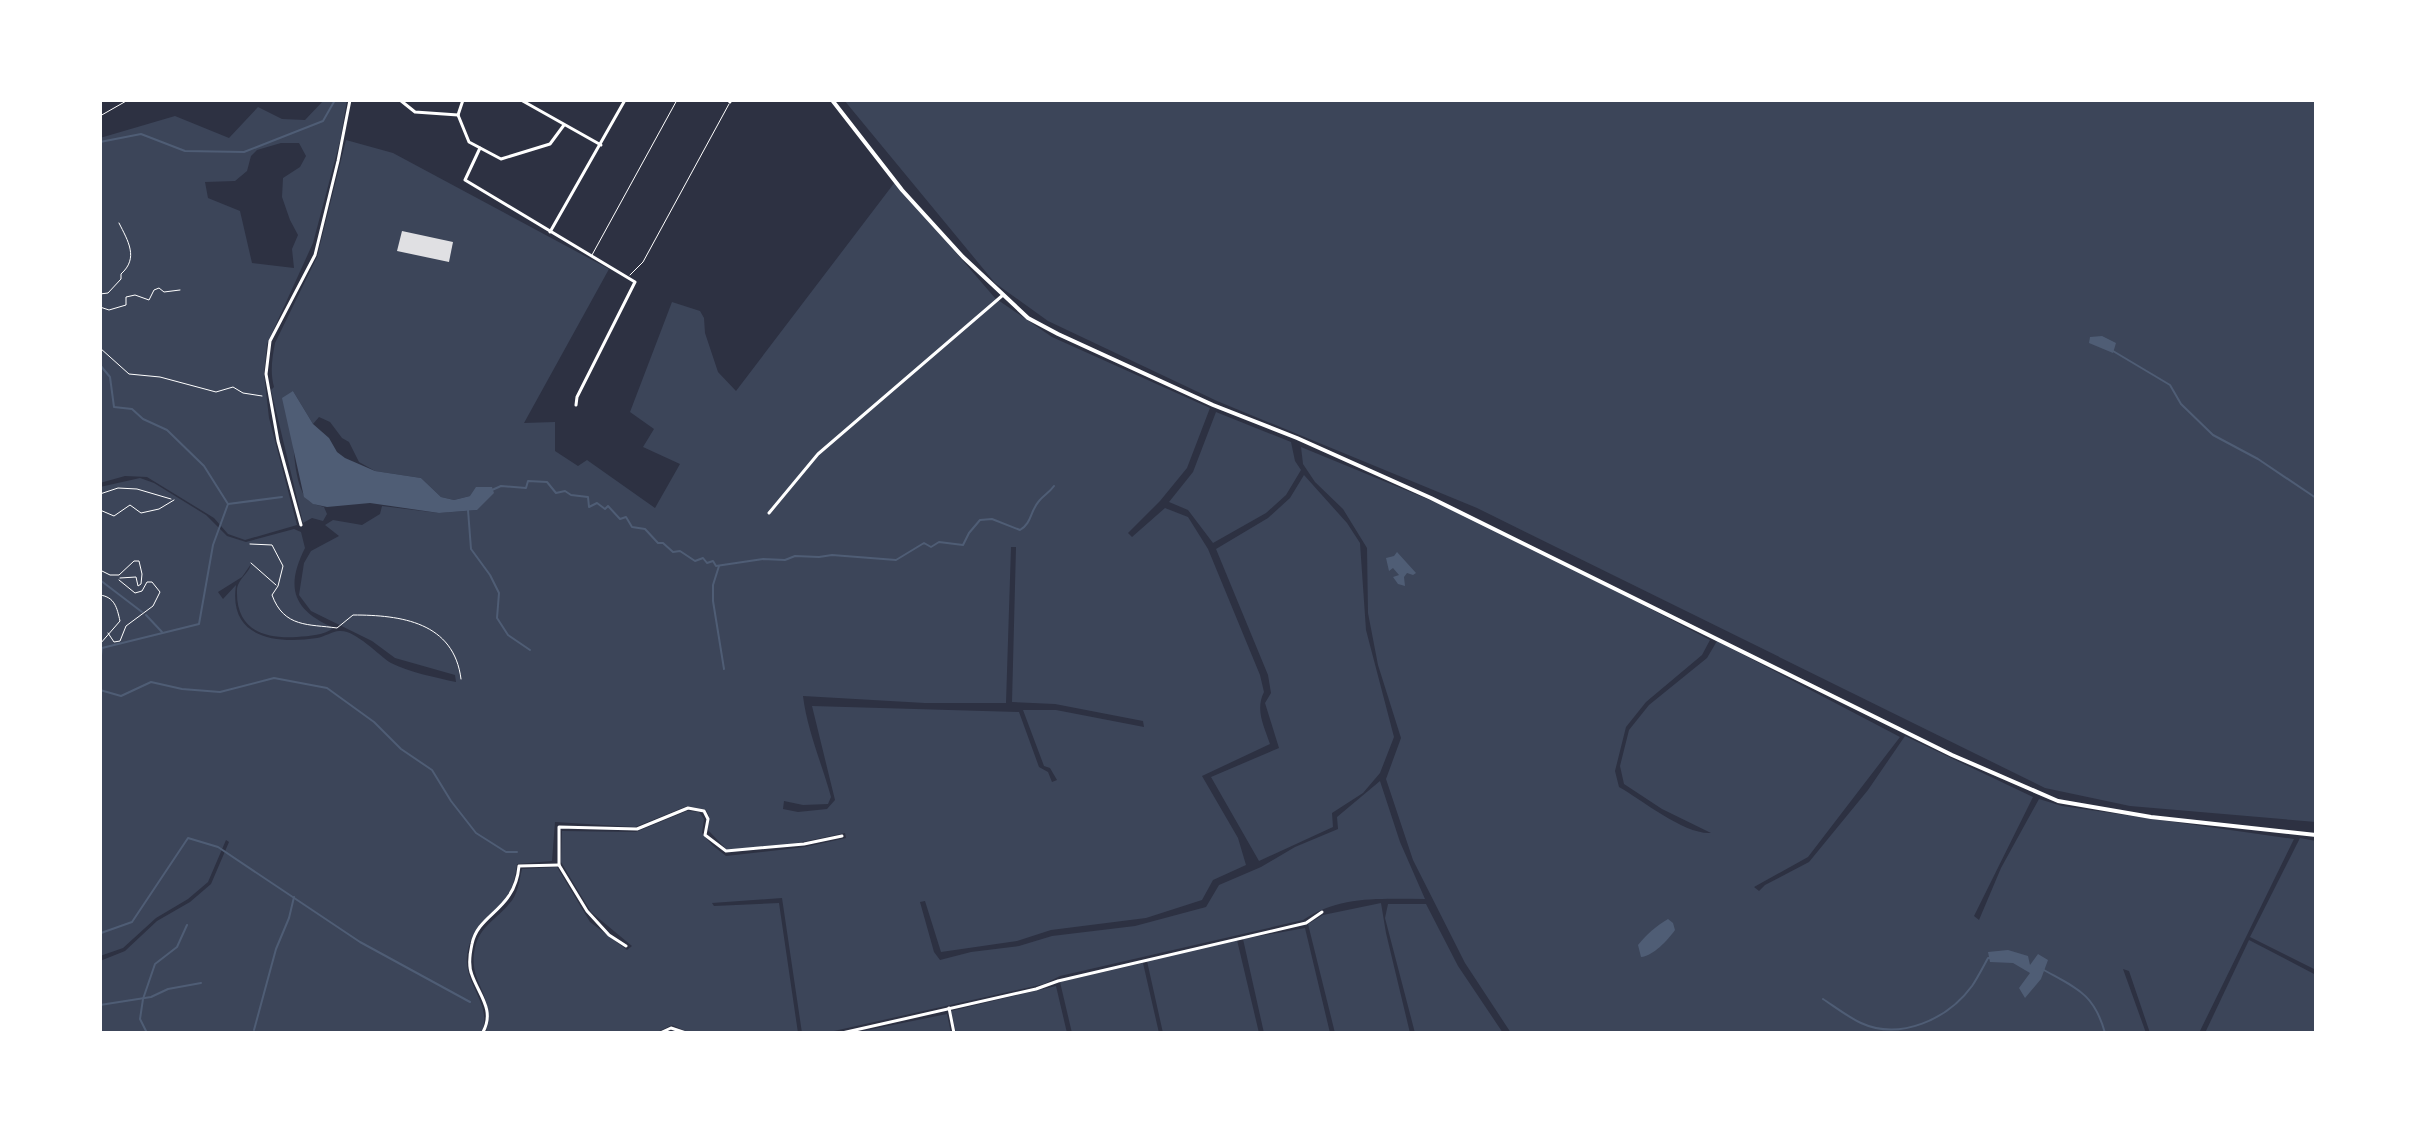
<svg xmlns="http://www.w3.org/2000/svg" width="2416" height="1133" font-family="'Libre Baskerville',serif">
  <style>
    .green { fill: #3c4559; fill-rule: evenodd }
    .water { fill: #4f5d75 }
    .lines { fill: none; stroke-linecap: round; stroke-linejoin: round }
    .stream { stroke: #4f5d75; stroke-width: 2 }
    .building { fill: #e0e0e3 }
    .path { stroke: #fff; stroke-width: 1 }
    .service { stroke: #fff; stroke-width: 1 }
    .minor { stroke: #fff; stroke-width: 3 }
    .secondary { stroke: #fff; stroke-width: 4 }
  </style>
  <rect width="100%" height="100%" fill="#2d3142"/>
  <!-- green -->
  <g class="green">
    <path d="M324 100H347L340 141 313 243 267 344 264 374 269 418 297 525 245 540 228 534 214 518 147 477 125 476 100 483V138L175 116 229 138 258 107 282 119 305 120ZM281 143H299L306 156 300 167 283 178 282 197 290 220 298 235 292 249 294 268 252 263 240 211 208 198 205 182 235 181 247 171 251 156 257 150Z"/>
    <path d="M844 100H2316V822L2130 806 2045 788 1477 508 1217 401 1048 321 995 283Z"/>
    <path d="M346 140 393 153 609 269 524 423 555 422V451L578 466 587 460 655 508 680 464 643 447 654 429 630 412 672 302 700 311 704 318 705 333 718 372 736 391 895 182 995 298 1052 337 1210 408 1187 468 1160 501 1128 533 1132 537 1165 508 1188 517 1208 549 1260 675 1264 692C1255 710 1264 726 1270 744L1202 776 1238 838 1246 865 1213 880 1202 900 1146 918 1051 930 1017 941 941 952 925 901 920 902 934 952 940 960 971 952 1019 946 1052 936 1135 926 1206 907 1219 885 1261 867 1295 847 1338 829 1337 817 1380 781 1400 842 1425 899C1382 899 1340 895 1303 920L1060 976 1044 984 825 1033H802L782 898 712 903 714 906 779 903 798 1033H690L672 1025 655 1033 486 1032C496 993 467 983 475 948 479 927 497 919 509 904 518 895 519 881 522 869L557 867 590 922 627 950 632 946 591 912 574 884 561 862 562 831 636 832 687 811 699 812 704 819 702 833 712 845 726 856 805 847 846 838 845 833 797 843 727 850 708 830 709 816 706 810 687 806 635 827 555 822 552 861 517 864C516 872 514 882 511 889 499 915 472 918 467 956 464 985 494 1006 481 1033H100V961L125 951 157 921 190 902 211 884 229 842 226 840 208 882 188 899 156 918 123 948 100 956V487L140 478 154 483 206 515 227 536 246 542 294 529 301 532 305 548C285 588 293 610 334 628 324 635 310 636 297 637 264 639 236 630 237 591 237 579 249 574 251 564L242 577 218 592 223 599 236 585C228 639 277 644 317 638 324 637 333 631 339 631 355 629 378 655 391 663 409 672 437 678 456 682L455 675 395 658 372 641 311 611 299 595 304 563 311 551 339 536 325 525 333 520 362 525 380 514 382 506 439 513 477 510 470 496 454 500 441 497 421 478 375 471 359 462 349 442 342 438 330 422 319 417 313 424 293 391C293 416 290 480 307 499 312 504 317 505 324 507L327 514 323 521 312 518 303 523 271 390 274 387C270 372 272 359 275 343L317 257ZM1011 547H1016L1012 702 1055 704 1143 721 1144 727 1056 710H1023L1044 766 1050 768 1057 780 1052 782 1048 772 1039 767 1019 712 812 706 835 800 827 809 798 812 783 809 784 801 803 805 828 804 831 797C822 764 807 730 803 696L925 703H1006Z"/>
    <path d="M1216 412 1291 442 1295 461 1301 470 1286 495 1266 513 1213 543 1188 510 1169 502 1193 472Z"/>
    <path d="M1301 447 1459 512 1528 545 1710 640 1702 655 1646 702 1626 727 1615 771 1619 787C1642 800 1685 835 1711 833L1662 809 1624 784 1620 766 1629 730 1649 705 1707 658 1717 641 1900 737 1808 857 1754 887 1759 891 1765 885 1809 862 1868 790 1905 736 2033 797 1974 916 1979 920 2001 868 2039 799 2062 806 2294 839 2199 1033H2150L2129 971 2123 969 2146 1033H1511L1465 963 1413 860 1386 779 1401 738 1378 665 1368 613 1367 548 1343 509 1315 482 1303 464Z"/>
    <path d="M1304 475 1347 523 1360 543 1366 630 1394 737 1380 773 1363 793 1332 813 1333 827 1259 861 1211 777 1279 748 1265 703 1271 693 1268 675 1216 549 1268 518 1290 498Z"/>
    <path d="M2300 838 2316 841V970L2250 937Z"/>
    <path d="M1381 903 1386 933 1410 1033H1335L1308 924 1323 915Z"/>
    <path d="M1388 904H1426L1458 966 1503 1033H1415L1385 918Z"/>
    <path d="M1305 928 1330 1033H1264L1243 939Z"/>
    <path d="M1237 940 1259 1033H1163L1147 961Z"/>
    <path d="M2249 940 2316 975V1033H2205Z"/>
    <path d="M1143 963 1159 1033H1072L1060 982Z"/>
    <path d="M1056 986 1067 1033H956L951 1011Z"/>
    <path d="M947 1014 951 1033H853Z"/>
  </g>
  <!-- water -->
  <g class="water">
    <path d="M2102 336 2116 343 2113 353 2089 343 2090 337Z"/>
    <path d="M293 391 313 424 329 438 337 452 345 458 375 471 421 478 441 497 454 500 470 496 476 487H492L494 493 477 510 439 513 370 503 327 507 313 504 304 497 282 398Z"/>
    <path d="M1397 552 1416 573 1413 575 1407 573 1404 577 1405 586 1398 584 1393 577 1399 575 1393 568 1389 571 1386 558 1394 556Z"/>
    <path d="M1668 919 1673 923 1675 930C1668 940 1653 956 1641 957L1638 945C1647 934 1656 926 1668 919Z"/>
    <path d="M2008 950 2028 956 2030 965 2038 954 2048 960 2041 979 2025 998 2019 988 2030 973 2013 963 1990 962 1988 952Z"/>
  </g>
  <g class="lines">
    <!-- stream -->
    <g class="stream">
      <path d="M100 142 141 134 185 151 244 152 323 121 335 100"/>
      <path d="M2113 351 2170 385 2181 404 2213 435 2258 459 2316 498"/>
      <path d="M100 365 110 377 114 407 132 409 143 419 167 430 204 466 228 504 213 545 199 624 102 648 100 663"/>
      <path d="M492 490 501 486 526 488 528 481 547 482 556 493 565 491 571 495 588 497 589 507 597 503 605 509 608 506 620 519 626 517 632 527 645 529 658 543H663L673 552 680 551 695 561 703 558 707 563 713 561 716 566 763 559 785 560 795 556 819 557 832 555 896 560 924 543 931 547 939 542 963 545 969 533 980 520 992 519 1020 530C1032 523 1030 511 1039 501 1044 495 1049 493 1054 486"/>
      <path d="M228 504 282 497"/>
      <path d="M468 510 471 549 490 575 499 593 497 618 508 635 530 650"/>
      <path d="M719 566 713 585V601L724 669"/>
      <path d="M100 580 142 612"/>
      <path d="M146 615 162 632"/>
      <path d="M100 690 121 696 151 682 182 689 220 692 274 678 327 688 374 722 401 749 432 770 451 801 476 833 506 852H517"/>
      <path d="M100 919V938"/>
      <path d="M101 933 132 922 188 838 218 847 360 942 470 1002"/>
      <path d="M2042 969C2076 988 2094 993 2105 1033"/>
      <path d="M1823 999C1835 1007 1848 1017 1861 1023 1900 1041 1948 1019 1972 986 1978 977 1983 967 1988 958H1991"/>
      <path d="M100 1005 151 997 168 989 201 983"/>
      <path d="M254 1030 276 949 289 918 294 897"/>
      <path d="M147 1033 140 1019 143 999 155 964 177 947 187 925"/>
    </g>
  </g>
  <!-- building -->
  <path class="building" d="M402 231 453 242 449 262 397 251Z"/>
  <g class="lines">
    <!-- path -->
    <g class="path">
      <path d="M100 294 108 293 121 279V274C139 258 128 241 119 223"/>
      <path d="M100 307 109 310 126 305V297L135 295 149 300 154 290 159 288 164 292 180 290"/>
      <path d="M100 348 129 374 160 377 216 392 233 387 243 393 262 396"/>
      <path d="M100 494 118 488 137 489 171 499"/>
      <path d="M100 510 114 516 130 505 141 513 159 509 174 500"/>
      <path d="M250 544 272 545 283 566 278 586 272 595C284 628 309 624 337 628L353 615C401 615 454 622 461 679"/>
      <path d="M251 563 276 585"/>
      <path d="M100 570 110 575H119L134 561H139L142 574 141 584 138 586 136 577 120 578"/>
      <path d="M100 595C115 597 117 608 120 621L100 644"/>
      <path d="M108 633 114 642 120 641 126 626 153 606 160 592 152 582H147L142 591 135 593 119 580"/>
    </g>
    <!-- service -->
    <g class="service">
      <path d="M100 116 128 100"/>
      <path d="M592 255 677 100"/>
      <path d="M630 275 643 262 729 104"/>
    </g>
    <!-- minor -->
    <g class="minor">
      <path d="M400 100 415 112 458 115"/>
      <path d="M521 100 601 145"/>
      <path d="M728 100 730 102"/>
      <path d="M458 115 469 142 501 159 550 144 564 125"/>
      <path d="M458 115 463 100"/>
      <path d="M480 148 465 180 635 282 577 397 576 405"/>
      <path d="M550 232 625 100"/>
      <path d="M769 513 818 454 1003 295"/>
      <path d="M301 525 278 441 266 374 270 341 315 255 338 161 350 100"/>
      <path d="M626 946 609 935 587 911 559 865V827L637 829 688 808 704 811 708 819 705 835 726 851 804 844 842 836"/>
      <path d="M949 1008 954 1033"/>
      <path d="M487 1033 483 1032C495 1010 479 995 472 975 468 966 470 953 472 944 478 913 515 911 519 866L559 865"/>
      <path d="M660 1033 671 1028 686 1033"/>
      <path d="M842 1033 1036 989 1058 981 1306 923 1322 912"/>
    </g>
    <!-- secondary -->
    <path class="secondary" d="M832 100 902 190 963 257 1028 318 1058 334 1213 405 1297 438 1431 498 1952 755 2058 801 2151 817 2316 835"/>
  </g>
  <!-- border -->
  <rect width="2416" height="1133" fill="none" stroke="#ffffff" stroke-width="204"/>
</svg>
